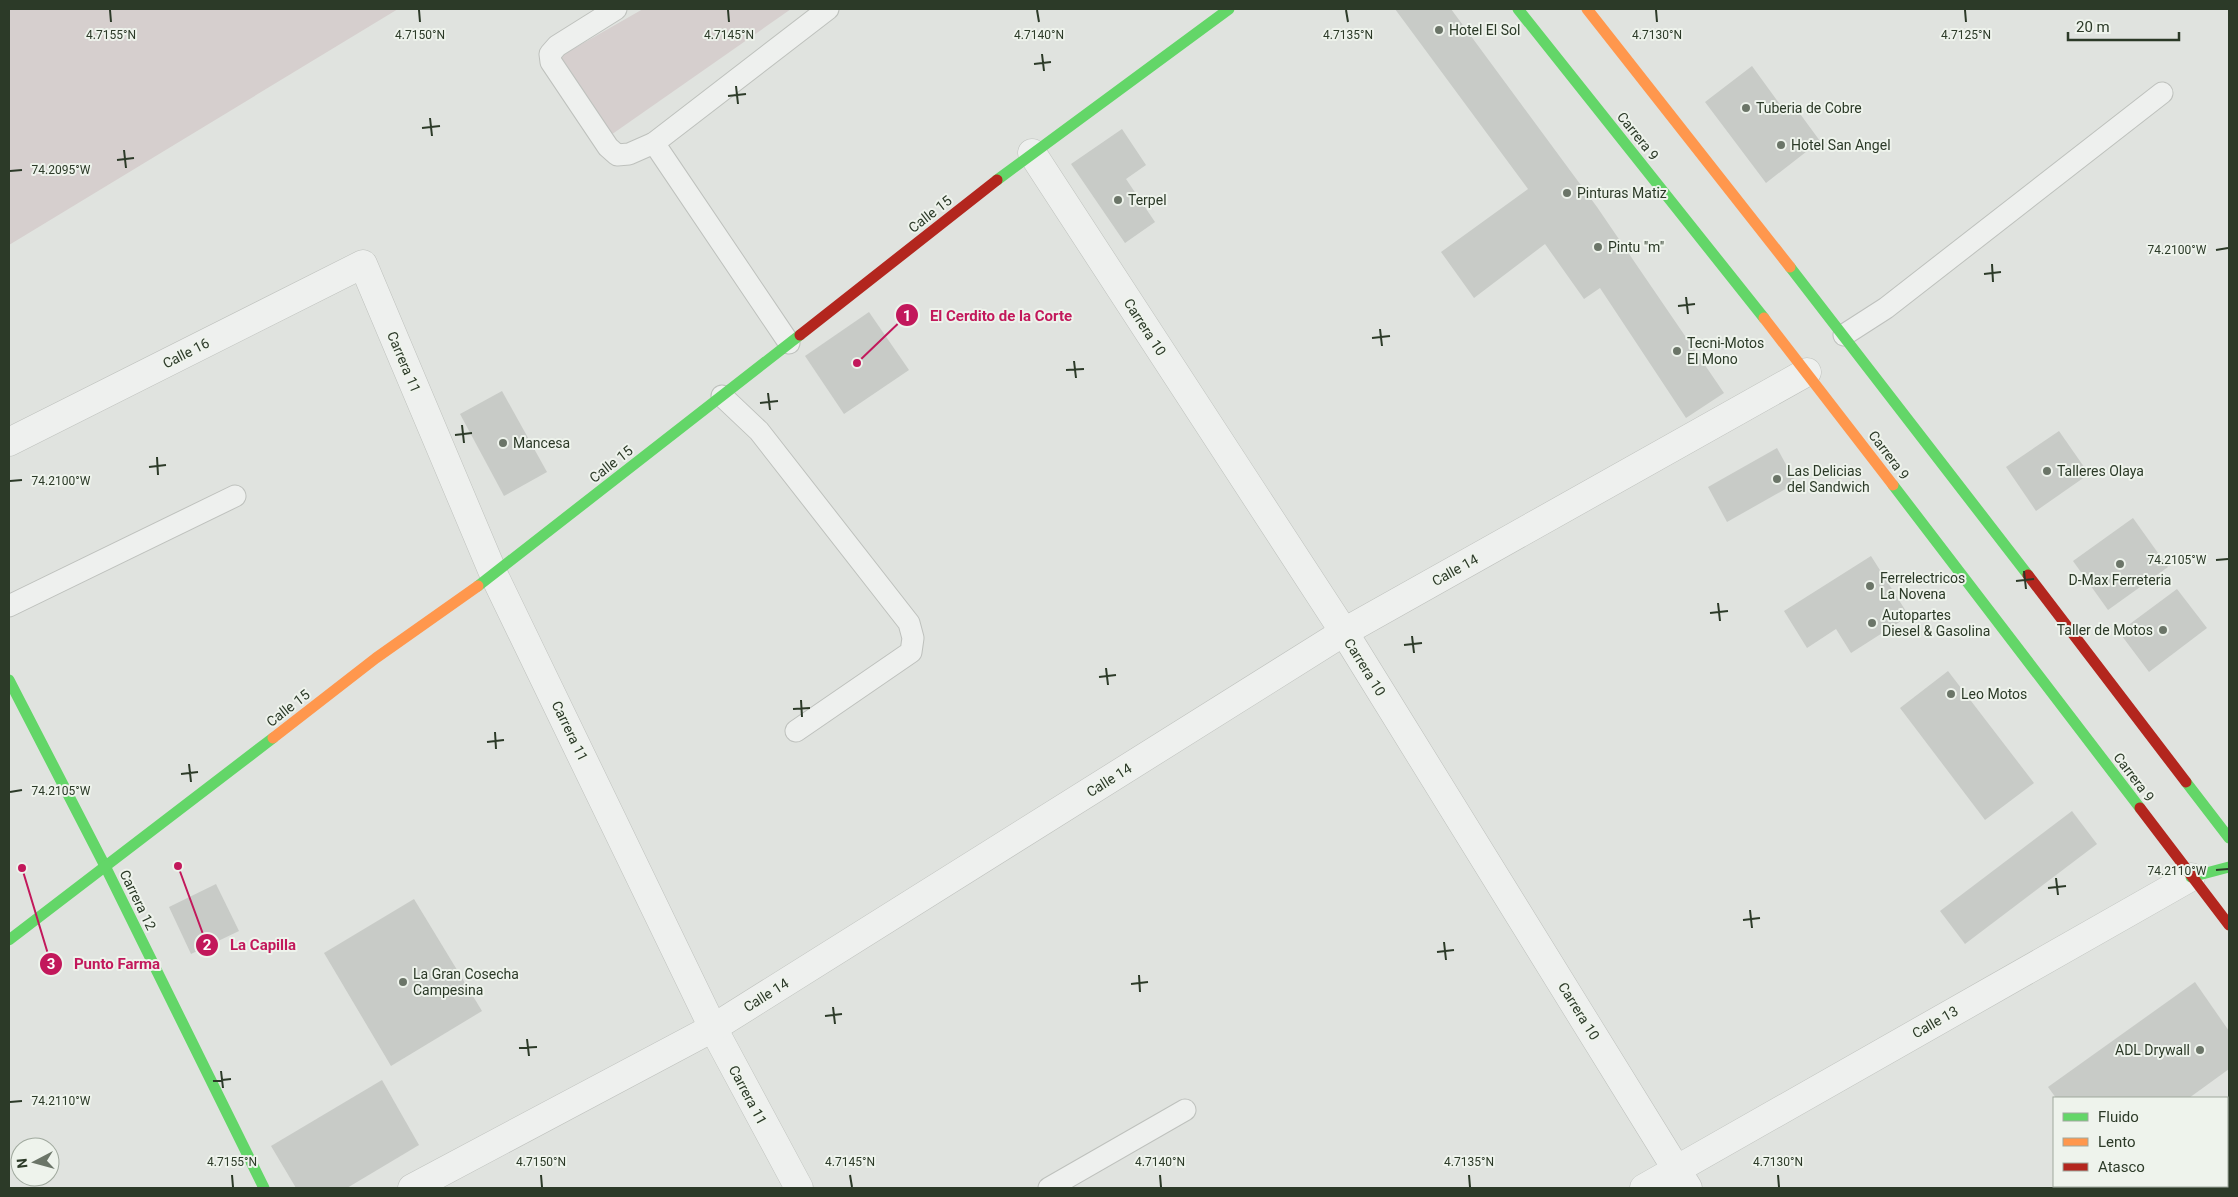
<svg xmlns="http://www.w3.org/2000/svg" width="2238" height="1197" font-family="Roboto,sans-serif">
  <style>
    .green { fill: #d6cfce }
    .building { fill: #c8cbc7 }
    .lines { fill: none; stroke-linecap: round; stroke-linejoin: round }
    .lane-casing { stroke: #bec1bd; stroke-width: 23 }
    .street-casing { stroke: #bec1bd; stroke-width: 29 }
    .lane { stroke: #eef0ee; stroke-width: 21 }
    .street { stroke: #eef0ee; stroke-width: 28 }
    .fast { stroke: #63d668; stroke-width: 11 }
    .slow { stroke: #ff974d; stroke-width: 11 }
    .jam { stroke: #b3261e; stroke-width: 11 }
    .ticks { fill: none; stroke: #2c3a28; stroke-width: 2 }
    .poi-dot { fill: #6b7568; stroke: #eef3ec; stroke-width: 2 }
    .labels { text-anchor: middle; dominant-baseline: central; stroke-width: 4; stroke-linejoin: round; paint-order: stroke }
    .poi-label { font-size: 14px; fill: #2c3a28; stroke: #eef3ec; text-anchor: start }
    .street-label { font-size: 14px; fill: #2c3a28; stroke: #eef3ec }
    .ticks-label { font-size: 12px; text-anchor: middle; fill: #2c3a28; stroke: #eef3ec; stroke-width: 4; stroke-linejoin: round; paint-order: stroke }
    .leader { fill: none; stroke: #c2185b; stroke-width: 2 }
    .callout-dot { fill: #c2185b; stroke: #eef3ec; stroke-width: 2 }
    .mark-label { font-size: 15px; text-anchor: middle; font-weight: bold; fill: #fff }
    .callout-label { font-size: 15px; text-anchor: middle; font-weight: bold; fill: #c2185b; stroke: #eef3ec; stroke-width: 4; stroke-linejoin: round; paint-order: stroke }
  </style>
  <rect width="100%" height="100%" fill="#e0e3df"/>
  <!-- green -->
  <g class="green">
    <path d="M9 9H398L9 245Z"/>
    <path d="M643 9H791L608 137 559 57Z"/>
  </g>
  <!-- building -->
  <g class="building">
    <path d="M1395 9H1451L1597 207 1724 393 1686 418 1600 288 1584 299 1545 244 1474 298 1441 252 1528 189Z"/>
    <path d="M1752 66 1787 114 1795 107 1820 141 1766 183 1705 102Z"/>
    <path d="M1122 129 1146 165 1126 179 1155 222 1125 243 1071 164Z"/>
    <path d="M869 312 909 370 844 414 805 356Z"/>
    <path d="M502 391 547 472 504 496 460 414Z"/>
    <path d="M2059 431 2089 474 2036 511 2006 467Z"/>
    <path d="M1777 448 1796 483 1727 522 1708 487Z"/>
    <path d="M2133 518 2168 567 2108 610 2073 561Z"/>
    <path d="M1871 556 1909 616 1851 653 1836 629 1807 648 1784 611Z"/>
    <path d="M2177 589 2207 628 2149 672 2119 632Z"/>
    <path d="M1948 671 2034 783 1985 820 1900 708Z"/>
    <path d="M2072 811 2097 844 1965 944 1940 911Z"/>
    <path d="M216 884 239 931 191 954 169 907Z"/>
    <path d="M414 899 482 1011 391 1066 324 953Z"/>
    <path d="M2195 982 2229 1031V1069L2189 1098H2056L2048 1087Z"/>
    <path d="M382 1080 419 1145 347 1188H296L271 1146Z"/>
  </g>
  <g class="lines">
    <defs>
      <g id="lane">
        <path d="M616 9 557 46 550 54 551 62 608 147 617 155 629 154 654 143 828 9"/>
        <path d="M654 143 789 343"/>
        <path d="M1844 335 1886 308 2162 93"/>
        <path d="M722 396 759 431 909 623 913 638 911 652 796 731"/>
        <path d="M9 606 235 496"/>
        <path d="M1049 1188 1185 1110"/>
      </g>
      <g id="street">
        <path d="M1032 153 1344 632 1688 1188"/>
        <path d="M9 442 363 264 494 575 713 1028 799 1188"/>
        <path d="M412 1188 713 1028 1344 632 1807 372"/>
        <path d="M1644 1188 2191 877"/>
      </g>
    </defs>
    <!-- lane casing -->
    <use href="#lane" class="lane-casing"/>
    <!-- street casing -->
    <use href="#street" class="street-casing"/>
    <!-- lane -->
    <use href="#lane" class="lane"/>
    <!-- street -->
    <use href="#street" class="street"/>
    <!-- fast -->
    <g class="fast">
      <path d="M1518 9 1764 318"/>
      <path d="M997 180 1229 9"/>
      <path d="M1790 267 2028 575"/>
      <path d="M1893 485 2140 808"/>
      <path d="M478 586 800 335"/>
      <path d="M9 680 106 868 264 1188"/>
      <path d="M2186 782 2229 838"/>
      <path d="M2191 877 2229 867"/>
      <path d="M9 940 273 738"/>
    </g>
    <!-- slow -->
    <g class="slow">
      <path d="M1587 9 1790 267"/>
      <path d="M1764 318 1893 485"/>
      <path d="M273 738 376 658 478 586"/>
    </g>
    <!-- jam -->
    <g class="jam">
      <path d="M800 335 997 180"/>
      <path d="M2028 575 2186 782"/>
      <path d="M2140 808 2229 925"/>
    </g>
  </g>
  <!-- ticks -->
  <path class="ticks" d="M110 10 111 22M419 10 420 22M728 10 729 22M1037 10 1039 22M1346 10 1348 22M1656 10 1657 22M1965 10 1966 22M1042 54 1044 71M1034 64 1051 62M736 86 738 104M728 96 746 94M430 118 432 136M422 128 440 126M124 150 126 168M117 160 134 158M10 171 22 170M2216 250 2228 248M1992 264 1993 282M1984 274 2001 272M1686 297 1688 314M1678 306 1695 304M1380 329 1382 346M1372 338 1390 336M1074 361 1076 378M1066 370 1084 369M768 393 770 410M760 403 778 401M462 425 464 443M455 435 472 433M157 457 158 475M149 467 166 465M10 481 22 480M2216 560 2228 559M2024 571 2026 589M2016 581 2034 579M1718 603 1720 621M1710 613 1728 611M1412 636 1414 653M1404 645 1422 643M1106 668 1108 685M1099 677 1116 675M801 700 802 717M793 709 810 708M495 732 496 749M487 742 504 740M189 764 191 782M181 774 198 772M10 792 22 790M2216 870 2228 869M2056 878 2058 895M2048 888 2066 886M1750 910 1752 928M1743 920 1760 918M1444 942 1446 960M1437 952 1454 950M1139 975 1140 992M1131 984 1148 982M833 1007 835 1024M825 1016 842 1014M527 1039 529 1056M519 1048 537 1047M221 1071 223 1088M213 1081 231 1079M10 1102 22 1101M232 1175 233 1187M541 1175 542 1187M850 1175 852 1187M1160 1175 1161 1187M1469 1175 1470 1187M1778 1175 1779 1187"/>
  <!-- markers -->
  <g class="poi-dot">
    <circle cx="1439" cy="30" r="5"/>
    <circle cx="1746" cy="108" r="5"/>
    <circle cx="1781" cy="145" r="5"/>
    <circle cx="1567" cy="193" r="5"/>
    <circle cx="1118" cy="200" r="5"/>
    <circle cx="1598" cy="247" r="5"/>
    <circle cx="1677" cy="351" r="5"/>
    <circle cx="503" cy="443" r="5"/>
    <circle cx="2047" cy="471" r="5"/>
    <circle cx="1777" cy="479" r="5"/>
    <circle cx="2120" cy="564" r="5"/>
    <circle cx="1870" cy="586" r="5"/>
    <circle cx="1872" cy="623" r="5"/>
    <circle cx="2163" cy="630" r="5"/>
    <circle cx="1951" cy="694" r="5"/>
    <circle cx="403" cy="982" r="5"/>
    <circle cx="2200" cy="1050" r="5"/>
  </g>
  <g class="labels">
    <!-- poi labels -->
    <g class="poi-label">
      <text x="1449" y="30">Hotel El Sol</text>
      <text x="1756" y="108">Tuberia de Cobre</text>
      <text x="1791" y="145">Hotel San Angel</text>
      <text x="1577" y="193">Pinturas Matiz</text>
      <text x="1128" y="200">Terpel</text>
      <text x="1608" y="247">Pintu "m"</text>
      <text x="1687" y="343">Tecni-Motos<tspan x="1687" dy="16">El Mono</tspan></text>
      <text x="513" y="443">Mancesa</text>
      <text x="1787" y="471">Las Delicias<tspan x="1787" dy="16">del Sandwich</tspan></text>
      <text x="2057" y="471">Talleres Olaya</text>
      <text x="1880" y="578">Ferrelectricos<tspan x="1880" dy="16">La Novena</tspan></text>
      <text x="2120" y="580" text-anchor="middle">D-Max Ferreteria</text>
      <text x="1882" y="615">Autopartes<tspan x="1882" dy="16">Diesel &amp; Gasolina</tspan></text>
      <text x="2153" y="630" text-anchor="end">Taller de Motos</text>
      <text x="1961" y="694">Leo Motos</text>
      <text x="413" y="974">La Gran Cosecha<tspan x="413" dy="16">Campesina</tspan></text>
      <text x="2190" y="1050" text-anchor="end">ADL Drywall</text>
    </g>
    <!-- street labels -->
    <g class="street-label">
      <text transform="translate(1638 136) rotate(51)">Carrera 9</text>
      <text transform="translate(930 214) rotate(-38)">Calle 15</text>
      <text transform="translate(1145 327) rotate(57)">Carrera 10</text>
      <text transform="translate(186 353) rotate(-27)">Calle 16</text>
      <text transform="translate(404 362) rotate(67)">Carrera 11</text>
      <text transform="translate(1889 455) rotate(53)">Carrera 9</text>
      <text transform="translate(611 464) rotate(-38)">Calle 15</text>
      <text transform="translate(1455 570) rotate(-29)">Calle 14</text>
      <text transform="translate(1365 667) rotate(58)">Carrera 10</text>
      <text transform="translate(288 708) rotate(-38)">Calle 15</text>
      <text transform="translate(570 731) rotate(64)">Carrera 11</text>
      <text transform="translate(2134 777) rotate(53)">Carrera 9</text>
      <text transform="translate(1109 780) rotate(-32)">Calle 14</text>
      <text transform="translate(138 900) rotate(64)">Carrera 12</text>
      <text transform="translate(766 995) rotate(-32)">Calle 14</text>
      <text transform="translate(1579 1011) rotate(58)">Carrera 10</text>
      <text transform="translate(1935 1022) rotate(-30)">Calle 13</text>
      <text transform="translate(748 1095) rotate(62)">Carrera 11</text>
    </g>
  </g>
  <g class="ticks-label">
    <text x="111" y="39">4.7155°N</text>
    <text x="420" y="39">4.7150°N</text>
    <text x="729" y="39">4.7145°N</text>
    <text x="1039" y="39">4.7140°N</text>
    <text x="1348" y="39">4.7135°N</text>
    <text x="1657" y="39">4.7130°N</text>
    <text x="1966" y="39">4.7125°N</text>
    <text x="61" y="174">74.2095°W</text>
    <text x="2177" y="254">74.2100°W</text>
    <text x="61" y="485">74.2100°W</text>
    <text x="2177" y="564">74.2105°W</text>
    <text x="61" y="795">74.2105°W</text>
    <text x="2177" y="875">74.2110°W</text>
    <text x="61" y="1105">74.2110°W</text>
    <text x="232" y="1166">4.7155°N</text>
    <text x="541" y="1166">4.7150°N</text>
    <text x="850" y="1166">4.7145°N</text>
    <text x="1160" y="1166">4.7140°N</text>
    <text x="1469" y="1166">4.7135°N</text>
    <text x="1778" y="1166">4.7130°N</text>
  </g>
  <!-- callouts -->
  <path class="leader" d="M857 363L907 315M178 866L207 945M22 868L51 964"/>
  <g class="callout-dot">
    <circle cx="857" cy="363" r="5"/>
    <circle cx="178" cy="866" r="5"/>
    <circle cx="22" cy="868" r="5"/>
    <circle cx="907" cy="315" r="12"/>
    <circle cx="207" cy="945" r="12"/>
    <circle cx="51" cy="964" r="12"/>
  </g>
  <g class="mark-label">
    <text x="907" y="321">1</text>
    <text x="207" y="950">2</text>
    <text x="51" y="969">3</text>
  </g>
  <g class="callout-label">
    <text x="1001" y="321">El Cerdito de la Corte</text>
    <text x="263" y="950">La Capilla</text>
    <text x="117" y="969">Punto Farma</text>
  </g>
  <!-- border -->
  <rect width="2238" height="1197" fill="none" stroke="#2c3a28" stroke-width="20"/>
  <!-- legend -->
  <rect x="2053" y="1097" width="175" height="90" fill="#eef3ec" stroke="#a0a99e"/>
  <rect x="2063" y="1113" width="25" height="8" fill="#63d668" stroke="#a0a99e"/>
  <text x="2098" y="1122" font-size="15" fill="#2c3a28">Fluido</text>
  <rect x="2063" y="1138" width="25" height="8" fill="#ff974d" stroke="#a0a99e"/>
  <text x="2098" y="1147" font-size="15" fill="#2c3a28">Lento</text>
  <rect x="2063" y="1163" width="25" height="8" fill="#b3261e" stroke="#a0a99e"/>
  <text x="2098" y="1172" font-size="15" fill="#2c3a28">Atasco</text>
  <!-- north arrow -->
  <g transform="translate(35 1162) rotate(264)"><circle r="24" fill="#eef3ec" stroke="#a0a99e"/>
  <path d="M0-4L9 19L0 12L-9 19Z" fill="#6b7568"/>
  <text y="-8" font-size="14" font-weight="bold" text-anchor="middle" fill="#2c3a28">N</text>
  </g>
  <!-- scale -->
  <path d="M2068 32v8h111v-8" fill="none" stroke="#2c3a28" stroke-width="2.5"/>
  <text x="2076" y="32" font-size="15" fill="#2c3a28" stroke="#eef3ec" stroke-width="4" paint-order="stroke">20 m</text>
</svg>
